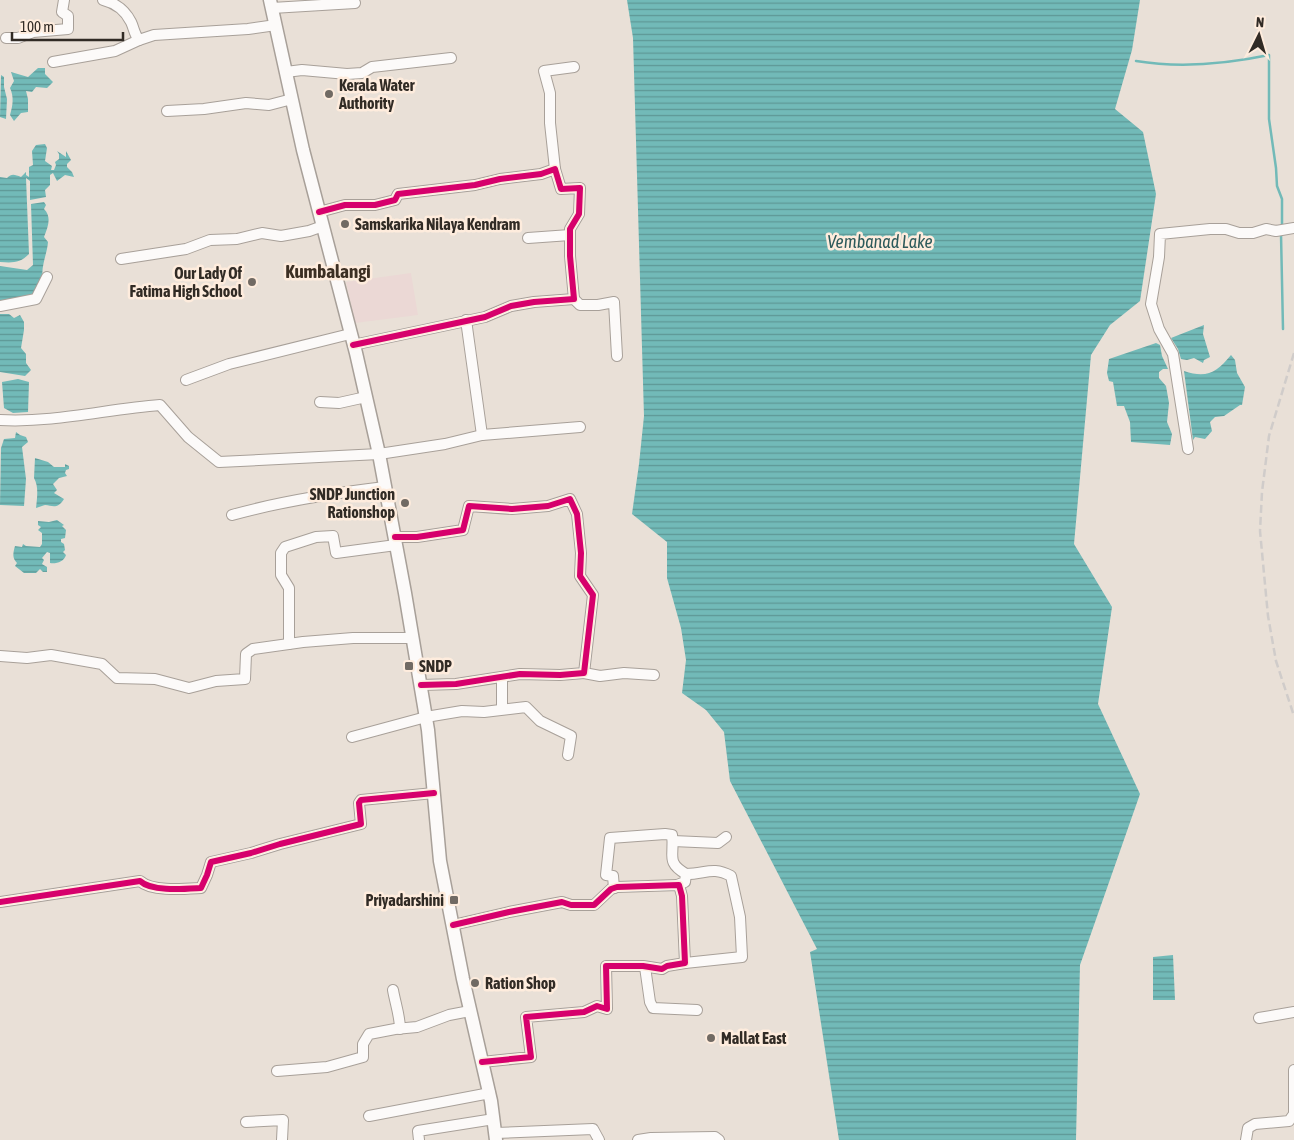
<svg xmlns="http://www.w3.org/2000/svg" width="1294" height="1140" font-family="'Asap Condensed',sans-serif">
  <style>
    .education { fill: #ebd8d5 }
    .water { fill: url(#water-rules) }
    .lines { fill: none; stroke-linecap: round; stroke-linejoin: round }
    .stream { stroke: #72bab8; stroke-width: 2.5 }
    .minor-casing { stroke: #a8a099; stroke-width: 12 }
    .major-casing { stroke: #a8a099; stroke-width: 15 }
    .minor { stroke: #fcfaf9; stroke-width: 10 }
    .major { stroke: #fcfaf9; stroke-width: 12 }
    .rail { stroke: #d0ccca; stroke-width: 2.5; stroke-dasharray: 8 4; stroke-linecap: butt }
    .cycleway-casing { stroke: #feecdd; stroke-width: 9 }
    .cycleway { stroke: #d6006c; stroke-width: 6 }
    .poi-dot { fill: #716a63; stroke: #feecdd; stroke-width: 2 }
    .labels { text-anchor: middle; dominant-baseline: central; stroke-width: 5; stroke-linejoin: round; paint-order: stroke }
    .poi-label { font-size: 16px; font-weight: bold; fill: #312b25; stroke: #feecdd; text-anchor: start }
    .water-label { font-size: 18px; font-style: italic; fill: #2d5a5b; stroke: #feecdd }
    .quarter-label { font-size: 19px; font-weight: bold; fill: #3c2f23; stroke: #feecdd }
  </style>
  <defs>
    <pattern id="water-rules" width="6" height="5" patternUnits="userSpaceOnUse" patternTransform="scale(1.25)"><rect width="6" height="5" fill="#72bab8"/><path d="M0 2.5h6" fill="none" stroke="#5e9795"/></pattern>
  </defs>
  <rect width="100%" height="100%" fill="#e9e0d7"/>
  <!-- education -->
  <path class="education" d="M411 273 418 315 355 323 346 282Z"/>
  <!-- water -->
  <g class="water">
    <path d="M627 0H1140L1132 50 1115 109 1143 132 1156 194 1140 301 1110 325 1091 355 1074 544 1112 607 1098 704 1140 794 1080 965 1076 1140H839L810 952 817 949 730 781 724 732 706 710 682 693 686 660 681 628 667 578V542L632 514 639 464 644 416 633 38Z"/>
    <path d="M38 68H45V74L53 82 47 88 36 87 32 92 26 91 28 99V112L21 113 14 121 10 115C13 105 14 97 10 88L14 81 11 72 28 77Z"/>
    <path d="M1 75 4 77V87L7 99 6 119 0 117Z"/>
    <path d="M45 144 47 148 45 161 52 166 51 170H54L56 165 55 162 59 159V154L57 151 66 157V151L71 160 67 164V167L72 172 74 177 65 175 57 181 53 173 50 175V185L45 190 46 197 30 200V181L26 178 29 254C20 263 13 263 0 262V177L7 178C12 173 15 175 21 177L26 172V175L29 177V167L33 165 32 151 36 145Z"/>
    <path d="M44 202 46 205 44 209C52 217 48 227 44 237L48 242C47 255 39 270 44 282L36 294 0 302V266L27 270 33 265 31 204Z"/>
    <path d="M0 314H9L14 318 20 315 24 322V330L21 348 26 354V363L31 370 25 376 0 372Z"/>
    <path d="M1204 325 1203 334 1210 357 1204 360 1203 363 1194 358 1187 360 1181 359 1178 349 1171 338Z"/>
    <path d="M1156 343 1160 345 1162 356 1168 369H1163L1159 372V378L1166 386 1169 403 1167 422 1172 434 1170 445 1131 442 1130 422 1124 406H1117L1113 382 1109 381 1107 373 1109 359Z"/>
    <path d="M1231 355 1235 360 1237 373 1245 387 1242 405H1240L1224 416 1215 417 1210 422 1212 431 1205 439 1195 437 1193 440 1184 371C1207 379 1217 372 1231 355Z"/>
    <path d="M18 379 29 382 28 412 13 413 4 408 2 382Z"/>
    <path d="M16 432 20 435 26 437 28 442 22 447 26 479 24 506 0 505 1 448 4 439 15 438Z"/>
    <path d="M35 458 48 462 54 467H65V464L69 466V469L66 470 65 473 67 476 59 478 53 484 57 490 54 493 64 499C58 509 53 506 45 505 44 505 37 508 36 508 37 498 39 487 34 478Z"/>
    <path d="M57 520 64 525 62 526 66 530 65 538 61 539V542L64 544 65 550 63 552 66 555C64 562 56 564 50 563V553L47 552 42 558 44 560 42 564 47 567V572H43L40 569 36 573H24L15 566 17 563C12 558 13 553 15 546L22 547 23 544 26 546 40 547 42 544V533L38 530 41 527 38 525V521L49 522Z"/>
    <path d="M1173 955 1175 1000H1153V957Z"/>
  </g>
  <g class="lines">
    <!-- stream -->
    <g class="stream">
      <path d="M1136 61C1179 68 1226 64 1269 55V119L1276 168 1277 186 1282 199V228"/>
      <path d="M1281 234 1283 329"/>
    </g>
    <defs>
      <g id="minor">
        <path d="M103 0C115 3 125 10 131 22 134 28 134 34 139 40L154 35 248 29 276 25"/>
        <path d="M272 8 355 3"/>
        <path d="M6 38H18L33 32 68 29V16L62 12 64 0"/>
        <path d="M53 62 115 51 139 40"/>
        <path d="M286 72 302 70 347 74 362 73 372 67 451 58"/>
        <path d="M167 111 204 109 246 103 269 105 292 99"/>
        <path d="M555 169 550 123V93L544 71 574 67"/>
        <path d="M319 212 345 205H375L395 200 398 194 475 185 500 179 541 174 555 169 561 189 580 188 579 214 570 229V256L574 299 534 302 511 306 485 317 353 345"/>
        <path d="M528 238 570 235"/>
        <path d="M121 259 186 249 210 240 237 239 262 233 281 236 309 231 323 226"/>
        <path d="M574 299 580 305H598L614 302 617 356"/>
        <path d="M0 306 36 299 47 277"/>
        <path d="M466 320 482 435"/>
        <path d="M186 380 229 364 350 334"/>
        <path d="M320 402 339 403 366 397"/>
        <path d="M0 420C54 423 107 409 160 405L188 437 219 462 379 454 445 444 482 435 580 427"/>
        <path d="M1188 449 1173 354 1159 329 1151 304 1159 257 1160 234 1210 229H1226L1239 233H1253L1266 229 1276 231 1294 228"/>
        <path d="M232 515C282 501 334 493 385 487"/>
        <path d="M395 537H417L463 530 469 506 512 509 548 506 570 499 577 514 581 553 580 576 593 595 584 673 560 675 520 674 456 684 421 685"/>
        <path d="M289 644V588L281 575V553L285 547 316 537 333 536 336 553 396 545"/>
        <path d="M0 656 27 658 51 655 102 664 117 678 155 679 189 688 216 681 245 679 246 654 253 649 303 642 353 638H413"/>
        <path d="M584 673 600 676 624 673 654 675"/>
        <path d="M502 677V709"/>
        <path d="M352 737 426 717 462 711 484 712 526 707 540 721 571 736 568 755"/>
        <path d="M673 841 718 843 726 837"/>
        <path d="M614 888 613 876 606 875 610 838 665 834 672 835C675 855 665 862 686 874L685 882 677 885"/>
        <path d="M0 902 140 881C152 892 184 889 201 888L207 875 211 862 251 853 280 844 361 824 359 803 361 800 434 793"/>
        <path d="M453 925 509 912 562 902 571 905H594L611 889 617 887 679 885 682 896 685 963 667 966 662 969 643 966H606L607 1009 597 1006 584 1012 526 1017 531 1057 482 1062"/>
        <path d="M685 963 742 957 740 917 731 876C712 866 706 874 686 874"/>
        <path d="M645 967 650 1002 653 1008 697 1010"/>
        <path d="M393 990C395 1002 400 1016 400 1029"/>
        <path d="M1259 1018 1294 1012"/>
        <path d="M1294 1070V1114"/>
        <path d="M277 1071 327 1067 363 1057V1044L369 1034 395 1029 417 1027 449 1015 470 1011"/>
        <path d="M369 1116 490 1093"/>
        <path d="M246 1122 283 1120 282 1140"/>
        <path d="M495 1133 593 1129 599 1140"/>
        <path d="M419 1140 418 1131 494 1119"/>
        <path d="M638 1140 651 1138 715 1137 719 1140"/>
        <path d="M1246 1140 1248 1128 1255 1124 1289 1121 1294 1114"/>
      </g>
      <path id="major" d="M270 0 303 150 356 353 379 454 405 593 428 730 440 861 463 979 491 1101 496 1140"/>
    </defs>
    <!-- minor casing -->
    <use href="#minor" class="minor-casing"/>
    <!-- major casing -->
    <use href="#major" class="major-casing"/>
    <!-- minor -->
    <use href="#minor" class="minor"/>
    <!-- major -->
    <use href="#major" class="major"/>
    <!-- rail -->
    <path class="rail" d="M1294 353 1269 436 1262 492 1260 531 1268 616 1276 661 1294 716"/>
    <defs>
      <g id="cycleway">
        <path d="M319 212 345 205H375L395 200 398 194 475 185 500 179 541 174 555 169 561 189 580 188 579 214 570 229V256L574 299 534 302 511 306 485 317 353 345"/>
        <path d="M395 537H417L463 530 469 506 512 509 548 506 570 499 577 514 581 553 580 576 593 595 584 673 560 675 520 674 456 684 421 685"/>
        <path d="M0 902 140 881C152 892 184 889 201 888L207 875 211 862 251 853 280 844 361 824 359 803 361 800 434 793"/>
        <path d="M453 925 509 912 562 902 571 905H594L611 889 617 887 679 885 682 896 685 963 667 966 662 969 643 966H606L607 1009 597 1006 584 1012 526 1017 531 1057 482 1062"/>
      </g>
    </defs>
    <!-- cycleway casing -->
    <use href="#cycleway" class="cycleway-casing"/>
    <!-- cycleway -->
    <use href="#cycleway" class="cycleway"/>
  </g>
  <!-- markers -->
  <g class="poi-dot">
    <circle cx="329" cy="94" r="5"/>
    <circle cx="345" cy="224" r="5"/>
    <circle cx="252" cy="282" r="5"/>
    <circle cx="405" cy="503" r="5"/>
    <rect x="404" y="661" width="10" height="10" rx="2.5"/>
    <rect x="449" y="895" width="10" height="10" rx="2.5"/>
    <circle cx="475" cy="983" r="5"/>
    <circle cx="711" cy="1038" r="5"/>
  </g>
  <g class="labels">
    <!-- poi labels -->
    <g class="poi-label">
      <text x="339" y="85">Kerala Water<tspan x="339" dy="18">Authority</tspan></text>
      <text x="355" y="224">Samskarika Nilaya Kendram</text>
      <text x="242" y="273" text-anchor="end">Our Lady Of<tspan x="242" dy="18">Fatima High School</tspan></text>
      <text x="395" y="494" text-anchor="end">SNDP Junction<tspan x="395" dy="18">Rationshop</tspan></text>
      <text x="419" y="666">SNDP</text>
      <text x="444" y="900" text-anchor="end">Priyadarshini</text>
      <text x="485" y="983">Ration Shop</text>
      <text x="721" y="1038">Mallat East</text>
    </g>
    <!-- water labels -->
    <g class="water-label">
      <text x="880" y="241">Vembanad Lake</text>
    </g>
    <!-- quarter labels -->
    <g class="quarter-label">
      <text x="328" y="271">Kumbalangi</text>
    </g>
  </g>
  <!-- north arrow -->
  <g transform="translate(1259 35) rotate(5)" stroke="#feecdd" stroke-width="4" paint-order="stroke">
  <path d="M0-4L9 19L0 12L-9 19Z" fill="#312b25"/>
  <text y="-8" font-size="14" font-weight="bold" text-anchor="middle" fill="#312b25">N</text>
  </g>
  <!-- scale -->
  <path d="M12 32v8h111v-8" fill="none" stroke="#312b25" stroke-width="2.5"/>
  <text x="20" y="32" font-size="15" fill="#312b25" stroke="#feecdd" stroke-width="4" paint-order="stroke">100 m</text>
</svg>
